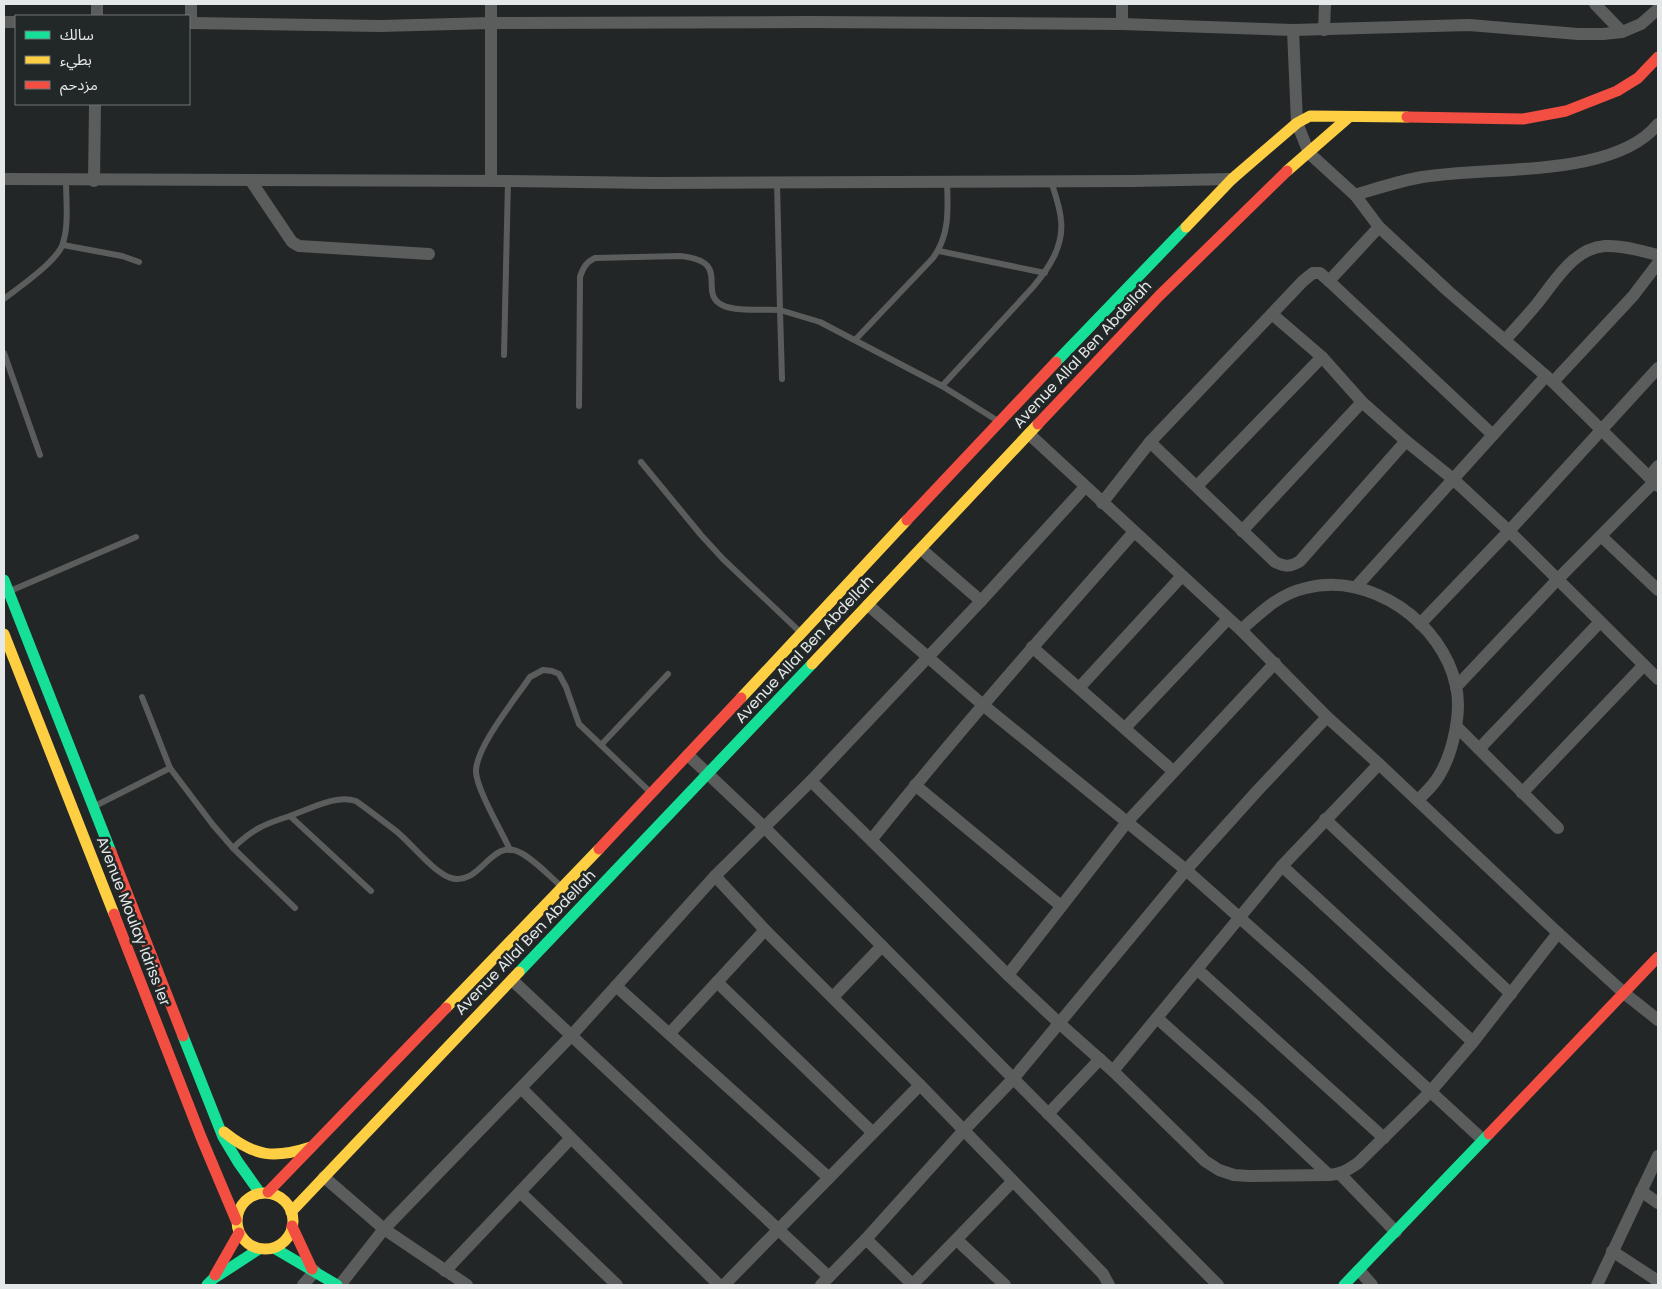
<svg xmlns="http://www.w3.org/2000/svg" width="1662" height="1289" font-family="Poppins,'Noto Sans Arabic',sans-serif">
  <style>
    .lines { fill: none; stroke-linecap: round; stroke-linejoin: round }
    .lane { stroke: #5b5d5d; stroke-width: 6 }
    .street { stroke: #5b5d5d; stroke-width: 12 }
    .fast { stroke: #16e098; stroke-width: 11 }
    .slow { stroke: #ffcf43; stroke-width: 11 }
    .jam { stroke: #f24e42; stroke-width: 11 }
    .labels { text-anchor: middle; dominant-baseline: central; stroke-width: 5; stroke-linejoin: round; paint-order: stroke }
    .street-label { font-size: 15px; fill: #e4e8e8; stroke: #222727 }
  </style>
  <rect width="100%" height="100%" fill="#232626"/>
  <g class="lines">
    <!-- lane -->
    <g class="lane">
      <path d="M777 182 780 310 820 322 942 386 998 421"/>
      <path d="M63 245 122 256 139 262"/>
      <path d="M939 251 1045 273"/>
      <path d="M4 299C18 288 59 260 63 243 69 224 66 200 66 180"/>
      <path d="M855 340 933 258C950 235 948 209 947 181"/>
      <path d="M4 353 40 455"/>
      <path d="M504 355 508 181"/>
      <path d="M942 386 1033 287C1049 268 1064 246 1061 220 1060 207 1055 194 1051 181"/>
      <path d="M579 406 580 277C583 268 586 262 595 258L680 256C733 261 697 292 722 305 736 312 764 309 780 310L782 379"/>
      <path d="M641 462 701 535 723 559 799 631"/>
      <path d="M10 591 136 537"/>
      <path d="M142 697 170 768"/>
      <path d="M601 745 668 674"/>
      <path d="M95 806 170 768 213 825 233 848 295 908"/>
      <path d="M290 816C310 809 336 794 356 801 370 811 383 821 396 831 411 843 434 873 451 878 481 887 491 836 521 853 536 861 549 876 562 887"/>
      <path d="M233 848C253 829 264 824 290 816L371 891"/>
      <path d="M510 850C502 832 477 790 476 772 475 748 516 698 530 677L543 670 552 671 559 674 566 687 579 724 649 791"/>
    </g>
    <!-- street -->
    <g class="street">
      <path d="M191 4V23"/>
      <path d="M491 4V181"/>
      <path d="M1595 4 1622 32"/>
      <path d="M97 16V4"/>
      <path d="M4 22H16"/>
      <path d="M189 23 380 26 490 23 810 22 1122 24 1293 30 1469 25 1578 34H1603L1622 32 1641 24 1658 9"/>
      <path d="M1122 24V4"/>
      <path d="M1293 30 1297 123 1309 153 1355 195 1379 227 1448 291 1553 382 1658 486"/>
      <path d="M1324 30 1325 4"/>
      <path d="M4 179 508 181 654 183 1133 181 1232 179"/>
      <path d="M94 181 95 104"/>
      <path d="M251 181 292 242 299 246 429 254"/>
      <path d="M1355 195C1375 189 1396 182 1417 178 1484 165 1613 180 1658 124"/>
      <path d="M1329 281 1379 227"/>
      <path d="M1272 314 1322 357 1362 402 1406 441 1453 479 1509 531 1658 679"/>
      <path d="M1505 340C1515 329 1526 317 1536 305 1554 283 1573 248 1605 246 1623 245 1641 251 1658 255"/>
      <path d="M1553 382 1633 296 1658 263"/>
      <path d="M1029 434 1241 630 1327 717 1379 764 1558 933 1624 993 1658 1020"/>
      <path d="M1150 442 1275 562C1285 567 1291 567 1300 561L1406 441"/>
      <path d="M1649 477 1658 466"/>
      <path d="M1197 486 1322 357"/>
      <path d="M1102 503 1150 442 1303 281 1313 273H1320L1329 281 1493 435"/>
      <path d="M1242 531 1362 402"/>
      <path d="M1601 536 1658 590"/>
      <path d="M921 549 981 601"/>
      <path d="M1356 587 1546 376"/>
      <path d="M868 605 983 705 1186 870 1303 974 1483 1140"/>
      <path d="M1420 624 1509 531 1658 368"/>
      <path d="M1241 630C1261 612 1279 594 1306 588 1370 571 1443 623 1456 686 1462 712 1453 752 1440 774 1435 784 1426 792 1418 800"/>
      <path d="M1032 647 1173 771"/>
      <path d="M1456 687 1557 580 1654 482"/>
      <path d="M1079 688 1181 577"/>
      <path d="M1456 726 1558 828"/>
      <path d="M1125 728 1228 619"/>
      <path d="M1479 749 1600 622"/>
      <path d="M688 755 764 827 1218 1285"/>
      <path d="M811 781 1008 975 1059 1023 1113 1071 1205 1161 1219 1170 1234 1175 1249 1176 1329 1175C1341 1174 1348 1170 1358 1163L1431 1091 1473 1042 1558 933"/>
      <path d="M915 785 1061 906"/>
      <path d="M1522 793 1644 665"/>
      <path d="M1325 819 1511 994"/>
      <path d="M872 839C956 734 1045 633 1134 532"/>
      <path d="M1282 866 1473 1042"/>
      <path d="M715 876 765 930 920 1085 1103 1274 1109 1285"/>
      <path d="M1198 970 1384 1138"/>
      <path d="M1008 975 1127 822 1275 663"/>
      <path d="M512 980 829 1277"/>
      <path d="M717 982 872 1132"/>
      <path d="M616 986 829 1178"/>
      <path d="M833 997 882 946"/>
      <path d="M1157 1018 1259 1109 1329 1175"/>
      <path d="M670 1033 765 930"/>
      <path d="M1113 1071 1282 866 1379 764"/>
      <path d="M521 1088 719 1285"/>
      <path d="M1048 1114 1100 1059"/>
      <path d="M1340 1174 1396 1232"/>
      <path d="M324 1177 384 1229 467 1285"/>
      <path d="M1641 1191 1658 1203"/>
      <path d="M520 1192 617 1285"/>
      <path d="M866 1239 913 1285"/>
      <path d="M957 1240 1005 1285"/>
      <path d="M1612 1251 1658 1281"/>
      <path d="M1359 1270 1372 1285"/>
      <path d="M445 1271 571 1138"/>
      <path d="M303 1285 315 1271"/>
      <path d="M340 1285 384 1229 571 1036 715 876 811 781 981 601 1085 487"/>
      <path d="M724 1285 920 1085"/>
      <path d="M821 1285 866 1239 964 1130 1013 1079 1186 870 1258 790 1327 717"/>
      <path d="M912 1285 1013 1181"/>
      <path d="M1597 1285 1658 1156"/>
    </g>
    <!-- fast -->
    <g class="fast">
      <path d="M1056 362 1186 227"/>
      <path d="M4 580 111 852"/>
      <path d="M519 972 812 664"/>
      <path d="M183 1036 223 1137 238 1162 260 1193"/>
      <path d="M274 1248 337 1285"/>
      <path d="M207 1285 213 1279 259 1249"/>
      <path d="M1344 1285 1489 1134"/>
    </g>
    <!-- slow -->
    <g class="slow">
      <path d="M1287 171 1349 117"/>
      <path d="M1186 227 1232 179 1297 123 1310 116 1407 117"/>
      <path d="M4 634 114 914"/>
      <path d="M812 664 1038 424"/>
      <path d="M741 698 907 520"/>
      <path d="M446 1008 599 849"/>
      <path d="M224 1132C255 1157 274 1159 311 1147"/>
      <circle cx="265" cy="1221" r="28"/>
      <path d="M291 1212 519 972"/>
    </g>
    <!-- jam -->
    <g class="jam">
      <path d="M1407 117 1523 119 1566 111 1617 91 1638 78 1658 57"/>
      <path d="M1038 424 1159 296 1287 171"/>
      <path d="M907 520 1056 362"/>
      <path d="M599 849 741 698"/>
      <path d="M111 852 183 1036"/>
      <path d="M114 914 201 1137 236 1220"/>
      <path d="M1489 1134 1658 957"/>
      <path d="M268 1192 446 1008"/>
      <path d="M292 1226 312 1269"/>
      <path d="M215 1275 239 1233"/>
    </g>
  </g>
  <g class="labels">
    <!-- street labels -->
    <g class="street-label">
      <text transform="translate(1082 354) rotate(-47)">Avenue Allal Ben Abdellah</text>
      <text transform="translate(804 649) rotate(-47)">Avenue Allal Ben Abdellah</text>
      <text transform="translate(134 921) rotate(69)">Avenue Moulay Idriss Ier</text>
      <text transform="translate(525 942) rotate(-46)">Avenue Allal Ben Abdellah</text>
    </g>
  </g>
  <!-- border -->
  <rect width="1662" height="1289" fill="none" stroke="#e4e8e8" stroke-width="10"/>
  <!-- legend -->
  <rect x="15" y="15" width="175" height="90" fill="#222727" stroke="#707474"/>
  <rect x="25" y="31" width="25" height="8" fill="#16e098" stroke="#707474"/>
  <text x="60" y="40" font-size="15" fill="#e4e8e8">سالك</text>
  <rect x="25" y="56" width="25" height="8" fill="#ffcf43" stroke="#707474"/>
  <text x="60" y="65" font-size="15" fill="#e4e8e8">بطيء</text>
  <rect x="25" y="81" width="25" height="8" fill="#f24e42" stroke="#707474"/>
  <text x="60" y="90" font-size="15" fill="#e4e8e8">مزدحم</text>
</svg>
